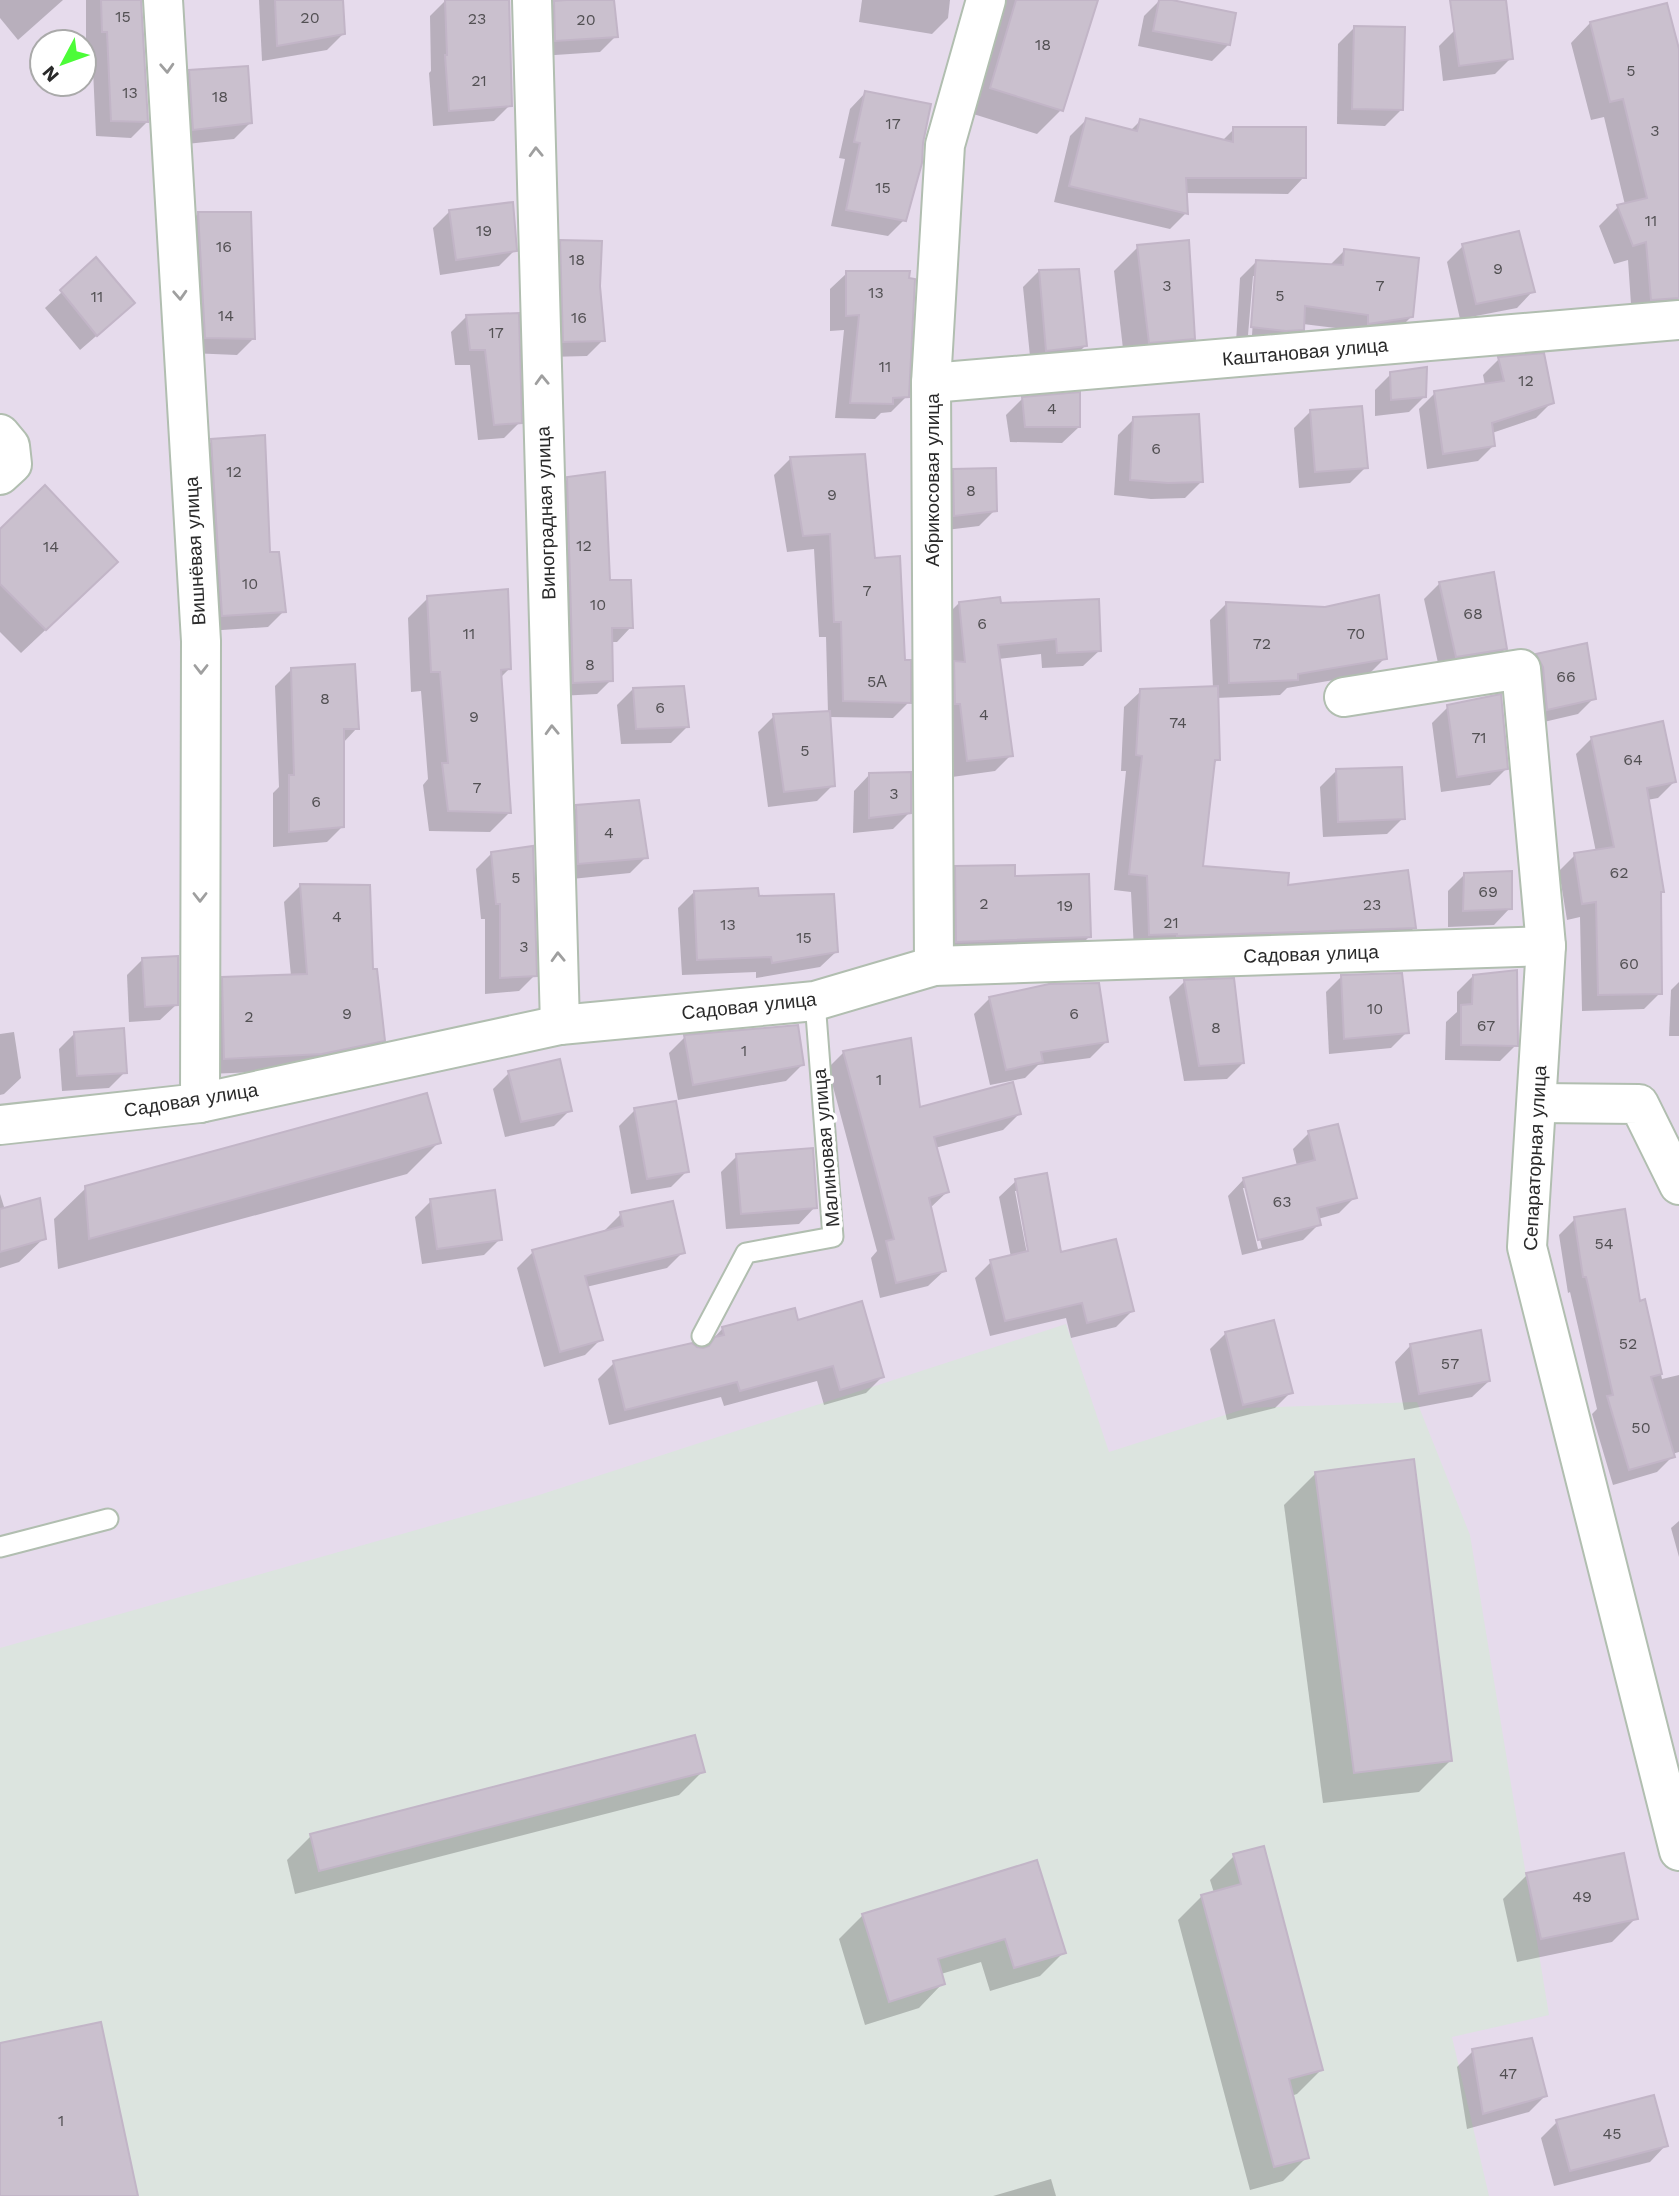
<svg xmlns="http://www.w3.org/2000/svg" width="1679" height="2196" font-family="'Work Sans',sans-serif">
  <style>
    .industrial { fill: #dce4df }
    .shadow { fill: #0003; fill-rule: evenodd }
    .building { fill: #cac0ce; stroke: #c2b5c7; stroke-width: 2 }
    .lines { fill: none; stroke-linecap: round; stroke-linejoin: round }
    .lane-casing { stroke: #b1beb0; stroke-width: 23 }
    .street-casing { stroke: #b1beb0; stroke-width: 42 }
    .lane { stroke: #fff; stroke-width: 19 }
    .street { stroke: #fff; stroke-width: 38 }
    .oneway { stroke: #9f9f9f }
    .labels { text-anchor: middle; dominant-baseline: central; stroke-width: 7; stroke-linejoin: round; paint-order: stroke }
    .number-label { font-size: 16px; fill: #525053 }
    .street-label { font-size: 19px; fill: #2a2a2a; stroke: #fff }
  </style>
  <rect width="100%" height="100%" fill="#e6dbec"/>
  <!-- industrial -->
  <path class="industrial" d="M1066 1324 1109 1452 1247 1408 1417 1402 1470 1535 1549 2015 1452 2037 1489 2196H0V1648L536 1496Z"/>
  <!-- shadow -->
  <g class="shadow">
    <path d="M0 0H63L18 40 0 18Z"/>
    <path d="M86 0H140L147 122 131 138 96 136 92 47H86Z"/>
    <path d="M259 0H341L343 34 327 50 262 61Z"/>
    <path d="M446 0H508L510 105 494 121 433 126 429 73 431 71 430 16Z"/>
    <path d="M583 0H613L616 36 600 52 540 56 539 19 555 3Z"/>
    <path d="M862 0H950L948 18 932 34 859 22Z"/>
    <path d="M1000 0H1096L1061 110 1037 134 967 112Z"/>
    <path d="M1160 0H1163L1228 45 1212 61 1138 46 1144 16Z"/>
    <path d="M1590 23 1679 59V318L1632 319 1628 260 1614 264 1599 226 1618 207 1625 205 1604 117 1591 120 1571 43Z"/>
    <path d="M1354 28 1401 110 1385 126 1337 124 1338 44Z"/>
    <path d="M1455 30 1511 58 1495 74 1443 81 1439 46Z"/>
    <path d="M190 71 250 123 234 139 177 145 174 87Z"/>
    <path d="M866 92 904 220 888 236 831 226 845 159 839 158 850 109Z"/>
    <path d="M1086 120 1130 131 1140 121 1222 141 1234 129 1304 177 1288 194 1185 193 1186 213 1170 229 1054 202 1070 136Z"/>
    <path d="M449 212 515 250 499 266 440 275 433 228Z"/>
    <path d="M198 214 253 339 237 355 189 353 182 230Z"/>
    <path d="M561 242 598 286 603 340 587 356 548 357 545 258Z"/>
    <path d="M1463 246 1533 291 1517 308 1460 319 1447 262Z"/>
    <path d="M1138 247 1193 338 1169 362 1125 366 1114 271Z"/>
    <path d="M1345 250 1411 317 1395 333 1352 330 1303 324 1302 329 1286 345 1236 342 1240 278 1256 262 1329 266ZM1253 276H1256L1252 335H1248Z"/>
    <path d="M96 260 117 318 80 350 45 308Z"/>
    <path d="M1039 271 1085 346 1069 362 1031 366 1023 287Z"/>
    <path d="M847 273 907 396 891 412 881 413 875 419 835 418 844 330 830 331V289Z"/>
    <path d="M517 314 520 422 504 438 478 440 470 365H455L451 332 467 316Z"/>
    <path d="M1499 359 1552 402 1536 418 1492 433 1494 445 1478 461 1427 469 1419 409 1435 393 1485 385 1483 375Z"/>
    <path d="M1391 374 1425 396 1409 412 1375 416V390Z"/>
    <path d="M1022 399 1079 427 1062 443 1010 442 1006 415Z"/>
    <path d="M1310 412 1366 467 1350 483 1299 488 1294 428Z"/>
    <path d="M1134 419 1201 482 1185 498 1151 499 1114 495 1118 435Z"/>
    <path d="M212 441 268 554 284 611 268 627 207 631 196 457Z"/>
    <path d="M863 455 874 560 903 662 909 702 893 718 829 717 833 785 817 801 768 807 758 732 774 716 828 713 826 637H819L814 549 787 552 774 475 790 459Z"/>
    <path d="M954 471 995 510 979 526 938 531V487Z"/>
    <path d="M568 479 609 582 631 627 617 642H610L611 680 597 694 559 696 553 493Z"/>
    <path d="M0 532 92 586 21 653 0 632Z"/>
    <path d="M1440 583 1505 649 1489 665 1440 672 1424 599Z"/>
    <path d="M428 598 509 669 500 678 510 812 490 832 429 831 423 785 428 779 421 691 411 692 408 618Z"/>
    <path d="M959 603 1000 605 1100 650 1083 666 1042 668 1041 654 998 659 1011 755 995 771 952 777 943 619Z"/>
    <path d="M1226 604 1385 658 1369 674 1287 688 1280 695 1216 698 1218 759 1212 766 1201 868 1286 887 1414 928 1398 944 1134 950 1131 892 1114 890 1126 771H1121L1124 707 1141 691 1213 688 1210 620Z"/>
    <path d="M1537 655 1594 698 1578 714 1531 725 1521 671Z"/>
    <path d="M291 670 357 728 342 744 343 826 327 842 273 847V793L279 787 275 686Z"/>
    <path d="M633 689 687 727 671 743 621 744 617 705Z"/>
    <path d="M1448 707 1506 769 1490 785 1441 792 1432 723Z"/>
    <path d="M1592 738 1674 782 1658 798 1647 800 1659 894 1660 993 1644 1009 1582 1011 1580 917 1567 920 1559 871 1575 855 1596 852 1576 754Z"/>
    <path d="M1336 771 1403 818 1387 834 1323 837 1320 787Z"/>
    <path d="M870 774 910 812 893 829 853 833 854 791Z"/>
    <path d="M577 807 646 857 630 873 562 880 561 823Z"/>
    <path d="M492 853 535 975 519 991 485 994V919H481L476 869Z"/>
    <path d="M956 868 1013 878 1089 937 1073 953 940 957V884Z"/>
    <path d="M1464 875 1510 908 1494 925 1448 927V891Z"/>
    <path d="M300 886 371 971 383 1040 367 1056 305 1070 208 1074 207 994 223 978 291 976 284 902Z"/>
    <path d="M694 892 757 898 837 951 820 967 756 978V972L682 975 678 908Z"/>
    <path d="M143 959 177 1004 160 1020 129 1022 127 975Z"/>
    <path d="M1342 976 1407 1032 1391 1048 1329 1054 1326 992Z"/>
    <path d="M1473 976 1516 1045 1500 1061 1445 1060 1446 1022 1457 1012V992Z"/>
    <path d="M1185 981 1243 1063 1227 1079 1184 1081 1169 997Z"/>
    <path d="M1679 982V1036H1669L1671 990Z"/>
    <path d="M990 998 1106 1042 1090 1058 1038 1065 1025 1078 990 1085 974 1014Z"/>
    <path d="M14 1032 21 1078 4 1094 0 1095V1034Z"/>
    <path d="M75 1033 125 1072 109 1088 62 1091 59 1049Z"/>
    <path d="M685 1037 802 1065 786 1081 678 1100 669 1053Z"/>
    <path d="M844 1052 919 1109 1019 1114 1003 1130 935 1148 947 1192 929 1209 945 1270 928 1286 880 1298 871 1258 877 1251 828 1068Z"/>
    <path d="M509 1073 570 1110 554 1126 505 1137 493 1089Z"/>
    <path d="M635 1110 687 1171 671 1187 631 1194 619 1126Z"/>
    <path d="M1309 1133 1355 1197 1339 1213 1318 1219 1319 1224 1303 1240 1242 1255 1228 1196 1244 1179 1297 1166 1293 1149ZM1243 1188H1247L1262 1248 1258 1249Z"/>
    <path d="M439 1142 407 1174 58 1269 54 1219 86 1188Z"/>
    <path d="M737 1156 815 1207 799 1224 726 1229 721 1172Z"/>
    <path d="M1016 1181 1060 1255 1132 1311 1116 1327 1071 1338 1066 1318 990 1336 975 1278 991 1262 1011 1257 999 1197ZM1015 1191H1019L1031 1259H1028Z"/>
    <path d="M0 1194 5 1210 44 1238 19 1262 0 1268Z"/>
    <path d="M431 1201 500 1239 484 1255 422 1264 415 1217Z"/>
    <path d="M621 1214 683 1252 667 1268 586 1287 601 1339 585 1355 544 1367 517 1268 533 1252 606 1232 605 1230Z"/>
    <path d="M1575 1219 1638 1303 1644 1301 1662 1379 1679 1375V1452L1672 1454 1673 1456 1657 1472 1613 1485 1592 1414 1597 1409 1570 1292 1568 1293 1559 1235Z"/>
    <path d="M797 1322 882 1377 866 1393 824 1405 817 1381 724 1406 721 1397 609 1425 598 1379 614 1363 703 1350 723 1328Z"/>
    <path d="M1226 1333 1291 1392 1275 1408 1227 1420 1210 1349Z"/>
    <path d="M1411 1345 1489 1381 1472 1397 1404 1410 1395 1362Z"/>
    <path d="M1316 1473 1451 1760 1419 1792 1323 1803 1284 1505Z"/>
    <path d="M1679 1521V1557L1671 1528Z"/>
    <path d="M703 1771 679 1795 295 1894 287 1860 311 1836Z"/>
    <path d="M1234 1856 1321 2070 1297 2094 1291 2096 1307 2157 1283 2181 1250 2190 1178 1920 1202 1896 1214 1893 1210 1880Z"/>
    <path d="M1036 1862 1064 1952 1040 1976 990 1991 981 1962 941 1974 943 1983 919 2008 865 2025 839 1939 863 1915Z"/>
    <path d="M1527 1875 1636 1918 1612 1942 1517 1962 1503 1899Z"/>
    <path d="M1473 2051 1545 2096 1529 2112 1467 2129 1457 2067Z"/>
    <path d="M1557 2122 1666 2145 1650 2162 1554 2186 1541 2138Z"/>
    <path d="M1051 2179 1056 2196H993Z"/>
  </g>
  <!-- building -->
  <g class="building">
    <path d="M101 0H141L148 122 111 121 107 32H102Z"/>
    <path d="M275 0H343L345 34 277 46Z"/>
    <path d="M445 0H509L512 106 449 111 445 55H447Z"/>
    <path d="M566 0H614L618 37 555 41 554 1Z"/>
    <path d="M1016 0H1098L1063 111 990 88Z"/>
    <path d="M1159 0H1172L1236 13 1230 45 1153 31Z"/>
    <path d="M1450 0H1506L1513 59 1459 66Z"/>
    <path d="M1667 3 1679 49V298L1651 300 1646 242 1633 246 1617 205 1647 198 1623 99 1610 102 1590 22Z"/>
    <path d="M1354 26 1405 27 1403 110 1352 109Z"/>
    <path d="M248 66 252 123 193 130 189 70Z"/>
    <path d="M865 91 931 104 923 143 922 163 906 221 846 210 860 143 854 142Z"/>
    <path d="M1086 118 1137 131 1140 119 1233 142V127H1306V178H1186L1188 214 1069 186Z"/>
    <path d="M513 202 517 251 456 260 449 210Z"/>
    <path d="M198 212H251L255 339 205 338Z"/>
    <path d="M1519 231 1535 292 1476 304 1462 244Z"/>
    <path d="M560 240 602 241 600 286 605 341 563 342Z"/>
    <path d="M1189 240 1195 339 1149 343 1137 245Z"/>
    <path d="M1344 249 1419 258 1413 317 1368 324V315L1305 306 1304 330 1286 331 1251 327 1256 260 1343 265Z"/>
    <path d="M96 257 135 303 97 336 60 290Z"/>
    <path d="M1079 269 1087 346 1046 351 1039 270Z"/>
    <path d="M846 271H910L909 278 915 279 909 397 893 398V404L850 403 859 315 846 316Z"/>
    <path d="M519 313 522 423 494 425 485 350H470L466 315Z"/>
    <path d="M1544 353 1554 403 1492 423 1495 446 1443 454 1434 391 1504 381 1498 357Z"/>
    <path d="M1427 367 1426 397 1391 400 1390 372Z"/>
    <path d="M1080 392V427H1025L1022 397Z"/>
    <path d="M1362 406 1368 468 1315 472 1310 410Z"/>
    <path d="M1199 414 1203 482 1168 483 1130 480 1133 417Z"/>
    <path d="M265 435 270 552H279L286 612 222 616 211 439Z"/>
    <path d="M865 454 875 558 900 556 905 660H911V703L843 701 841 622H834L830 534 803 536 790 457Z"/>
    <path d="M996 468 997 511 954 516 953 469Z"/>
    <path d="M605 472 610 580H631L633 628H612L613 681 573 683 567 477Z"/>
    <path d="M45 485 118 562 46 630 0 584V529Z"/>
    <path d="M1494 572 1507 649 1456 657 1439 582Z"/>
    <path d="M508 589 511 669 501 670 511 813 448 811 442 763H448L440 672H431L427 596Z"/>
    <path d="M1379 595 1387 659 1298 674V680L1229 683 1226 602 1325 607Z"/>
    <path d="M1000 597 1001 603 1099 599 1101 651 1057 653 1056 639 998 645 1013 756 967 761 960 704H955L954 661 965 662 959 602Z"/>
    <path d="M1587 643 1596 699 1547 710 1543 667 1536 654Z"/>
    <path d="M355 664 359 729H344V827L289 832V775H294L291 668Z"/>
    <path d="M684 686 689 727 636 729 633 688Z"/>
    <path d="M1218 686 1220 760H1215L1203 866 1289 873 1288 885 1408 870 1416 928 1177 936V934L1149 935 1147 876 1129 874 1142 756 1136 755 1140 689Z"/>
    <path d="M1501 694 1508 769 1457 777 1447 705Z"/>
    <path d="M830 711 835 786 784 792 773 714Z"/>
    <path d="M1663 721 1676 782 1647 788 1664 892H1661L1662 994 1598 995 1596 902 1582 904 1574 853 1614 847 1591 737Z"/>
    <path d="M1402 767 1405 819 1338 822 1336 769Z"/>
    <path d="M911 772V813L869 818V773Z"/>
    <path d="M639 800 648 858 578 864 576 805Z"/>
    <path d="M533 846 537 976 500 978V904H496L491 852Z"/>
    <path d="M1015 865V876L1089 874 1091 937 956 942 955 866Z"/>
    <path d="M1512 871V909L1463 911 1464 873Z"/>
    <path d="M300 884 370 885 373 969H377L385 1041 322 1054 224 1059 222 977 307 974Z"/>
    <path d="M758 888 759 896 834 894 838 952 772 963 771 957 697 960 694 891Z"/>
    <path d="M178 956V1005L145 1007 142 958Z"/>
    <path d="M1517 970 1518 1046 1461 1045V1005L1472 1004 1473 975Z"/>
    <path d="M1402 973 1409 1033 1344 1039 1341 975Z"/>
    <path d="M1234 978 1244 1063 1199 1066 1184 980Z"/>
    <path d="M1099 983 1108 1042 1041 1052 1043 1062 1006 1070 989 997 1049 984Z"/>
    <path d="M798 1025 804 1065 693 1085 684 1035Z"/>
    <path d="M124 1028 127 1073 77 1076 74 1032Z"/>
    <path d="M911 1038 920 1107 1013 1082 1021 1114 934 1137 949 1192 929 1198 946 1271 896 1283 886 1241 894 1239 843 1051Z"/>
    <path d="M560 1059 572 1111 521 1122 508 1071Z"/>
    <path d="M427 1093 441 1143 89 1239 85 1186Z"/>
    <path d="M676 1101 689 1172 647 1179 634 1108Z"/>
    <path d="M1338 1124 1357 1198 1317 1208 1321 1225 1258 1240 1243 1178 1315 1160 1308 1131Z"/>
    <path d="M813 1148 817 1208 741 1214 736 1154Z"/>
    <path d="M1047 1173 1061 1252 1116 1239 1134 1311 1087 1323 1082 1303 1005 1321 990 1260 1028 1251 1015 1179Z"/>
    <path d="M495 1190 502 1240 437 1249 430 1199Z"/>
    <path d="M40 1198 46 1239 0 1252V1209Z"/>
    <path d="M673 1201 685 1253 585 1276 603 1340 560 1352 532 1250 623 1226 620 1212Z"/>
    <path d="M1625 1209 1640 1301 1645 1299 1662 1374 1651 1377 1675 1457 1629 1470 1607 1396 1613 1395 1586 1277H1583L1574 1217Z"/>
    <path d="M862 1301 884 1377 840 1390 833 1366 740 1391 737 1382 625 1410 613 1361 692 1343 697 1347 703 1348 709 1346 715 1337 724 1335 722 1327 795 1308 798 1320Z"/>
    <path d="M1274 1320 1293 1393 1243 1405 1225 1332Z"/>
    <path d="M1481 1330 1490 1381 1419 1394 1410 1344Z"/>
    <path d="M1414 1459 1452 1761 1354 1773 1315 1472Z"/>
    <path d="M695 1735 705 1772 319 1871 310 1834Z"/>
    <path d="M1264 1846 1323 2070 1289 2079 1309 2158 1274 2167 1201 1895 1241 1884 1233 1854Z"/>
    <path d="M1624 1853 1638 1919 1541 1939 1526 1873Z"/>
    <path d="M1037 1860 1066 1953 1014 1968 1005 1939 938 1959 945 1984 889 2002 862 1914Z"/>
    <path d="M101 2022 138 2196H0V2043Z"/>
    <path d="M1532 2038 1547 2096 1483 2114 1472 2049Z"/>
    <path d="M1654 2095 1668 2146 1570 2171 1556 2120Z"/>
  </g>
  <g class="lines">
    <defs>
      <g id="lane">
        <path d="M702 1336 746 1253 833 1237 815 1001"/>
        <path d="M0 1547 108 1519"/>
      </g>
      <g id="street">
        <path d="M163 0 201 641 200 1103"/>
        <path d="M532 0 560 1025"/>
        <path d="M931 383 1679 320"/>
        <path d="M0 434 10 446 12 464 0 475"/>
        <path d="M1344 697 1521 669 1546 946 1527 1247 1679 1851"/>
        <path d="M934 966 931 383 945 145 986 0"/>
        <path d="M1538 1103 1639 1104 1679 1185"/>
        <path d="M0 1125 200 1103 560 1025 815 1001 934 966 1546 946"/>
      </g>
    </defs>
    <!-- lane casing -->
    <use href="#lane" class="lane-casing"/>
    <!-- street casing -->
    <use href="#street" class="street-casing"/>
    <!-- lane -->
    <use href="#lane" class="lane"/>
    <!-- street -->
    <use href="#street" class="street"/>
  </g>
  <!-- one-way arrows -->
  <defs><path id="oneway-chevron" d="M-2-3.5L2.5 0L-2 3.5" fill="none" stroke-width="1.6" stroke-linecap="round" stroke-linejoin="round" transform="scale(1.75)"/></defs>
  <g class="oneway">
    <use href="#oneway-chevron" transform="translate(167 68) rotate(87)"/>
    <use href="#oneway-chevron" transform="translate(536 152) rotate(-92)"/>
    <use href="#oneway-chevron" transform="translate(180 295) rotate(87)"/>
    <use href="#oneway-chevron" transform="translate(542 380) rotate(-92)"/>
    <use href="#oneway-chevron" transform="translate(201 669) rotate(90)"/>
    <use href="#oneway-chevron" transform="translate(552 730) rotate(-92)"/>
    <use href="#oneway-chevron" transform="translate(200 897) rotate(90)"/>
    <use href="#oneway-chevron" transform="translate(558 957) rotate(-92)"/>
  </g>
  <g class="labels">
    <!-- number labels -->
    <g class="number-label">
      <text x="123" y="16">15</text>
      <text x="310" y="17">20</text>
      <text x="477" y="18">23</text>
      <text x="586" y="19">20</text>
      <text x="1043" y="44">18</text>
      <text x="1631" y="70">5</text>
      <text x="479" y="80">21</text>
      <text x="130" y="92">13</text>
      <text x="220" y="96">18</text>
      <text x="893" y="123">17</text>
      <text x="1655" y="130">3</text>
      <text x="883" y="187">15</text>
      <text x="1651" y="220">11</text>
      <text x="484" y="230">19</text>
      <text x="224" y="246">16</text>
      <text x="577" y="259">18</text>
      <text x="1498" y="268">9</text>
      <text x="1167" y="285">3</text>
      <text x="1380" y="285">7</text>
      <text x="876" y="292">13</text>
      <text x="1280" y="295">5</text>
      <text x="97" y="296">11</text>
      <text x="226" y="315">14</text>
      <text x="579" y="317">16</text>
      <text x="496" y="332">17</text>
      <text x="885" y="366">11</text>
      <text x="1526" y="380">12</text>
      <text x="1052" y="408">4</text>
      <text x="1156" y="448">6</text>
      <text x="234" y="471">12</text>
      <text x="971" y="490">8</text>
      <text x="832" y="494">9</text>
      <text x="584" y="545">12</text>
      <text x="51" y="546">14</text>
      <text x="250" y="583">10</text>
      <text x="867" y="590">7</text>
      <text x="598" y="604">10</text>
      <text x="1473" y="613">68</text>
      <text x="982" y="623">6</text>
      <text x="469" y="633">11</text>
      <text x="1356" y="633">70</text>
      <text x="1262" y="643">72</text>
      <text x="590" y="664">8</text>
      <text x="1566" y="676">66</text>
      <text x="877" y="681">5А</text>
      <text x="325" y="698">8</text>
      <text x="660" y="707">6</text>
      <text x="984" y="714">4</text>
      <text x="474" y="716">9</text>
      <text x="1178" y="722">74</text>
      <text x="1479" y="737">71</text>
      <text x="805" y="750">5</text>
      <text x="1633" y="759">64</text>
      <text x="477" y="787">7</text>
      <text x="894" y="793">3</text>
      <text x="316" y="801">6</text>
      <text x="609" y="832">4</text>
      <text x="1619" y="872">62</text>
      <text x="516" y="877">5</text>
      <text x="1488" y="891">69</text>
      <text x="984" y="903">2</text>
      <text x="1372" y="904">23</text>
      <text x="1065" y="905">19</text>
      <text x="337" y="916">4</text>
      <text x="1171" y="922">21</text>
      <text x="728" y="924">13</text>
      <text x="804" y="937">15</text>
      <text x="524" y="946">3</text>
      <text x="1629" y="963">60</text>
      <text x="1375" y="1008">10</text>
      <text x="347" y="1013">9</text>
      <text x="1074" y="1013">6</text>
      <text x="249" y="1016">2</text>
      <text x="1486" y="1025">67</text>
      <text x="1216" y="1027">8</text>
      <text x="744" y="1050">1</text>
      <text x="879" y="1079">1</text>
      <text x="1282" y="1201">63</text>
      <text x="1604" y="1243">54</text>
      <text x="1628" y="1343">52</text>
      <text x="1450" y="1363">57</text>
      <text x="1641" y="1427">50</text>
      <text x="1582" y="1896">49</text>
      <text x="1508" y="2073">47</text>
      <text x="61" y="2120">1</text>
      <text x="1612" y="2133">45</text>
    </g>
    <!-- street labels -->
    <g class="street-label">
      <text transform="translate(1305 352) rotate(-5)">Каштановая улица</text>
      <text transform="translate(932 480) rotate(-90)">Абрикосовая улица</text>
      <text transform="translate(546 513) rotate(-92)">Виноградная улица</text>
      <text transform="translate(195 551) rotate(-93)">Вишнёвая улица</text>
      <text transform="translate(1311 954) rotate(-2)">Садовая улица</text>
      <text transform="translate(749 1006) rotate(-6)">Садовая улица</text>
      <text transform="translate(191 1100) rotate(-9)">Садовая улица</text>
      <text transform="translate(826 1148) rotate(-95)">Малиновая улица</text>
      <text transform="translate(1535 1158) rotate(-87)">Сепараторная улица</text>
    </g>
  </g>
  <!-- north arrow -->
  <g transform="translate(63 63) rotate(229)"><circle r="33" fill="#ffffff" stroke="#aaaaaa" stroke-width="2"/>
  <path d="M0-5L12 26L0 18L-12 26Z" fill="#4cfc38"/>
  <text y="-10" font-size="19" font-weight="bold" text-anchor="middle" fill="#2a2a2a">N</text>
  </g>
</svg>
